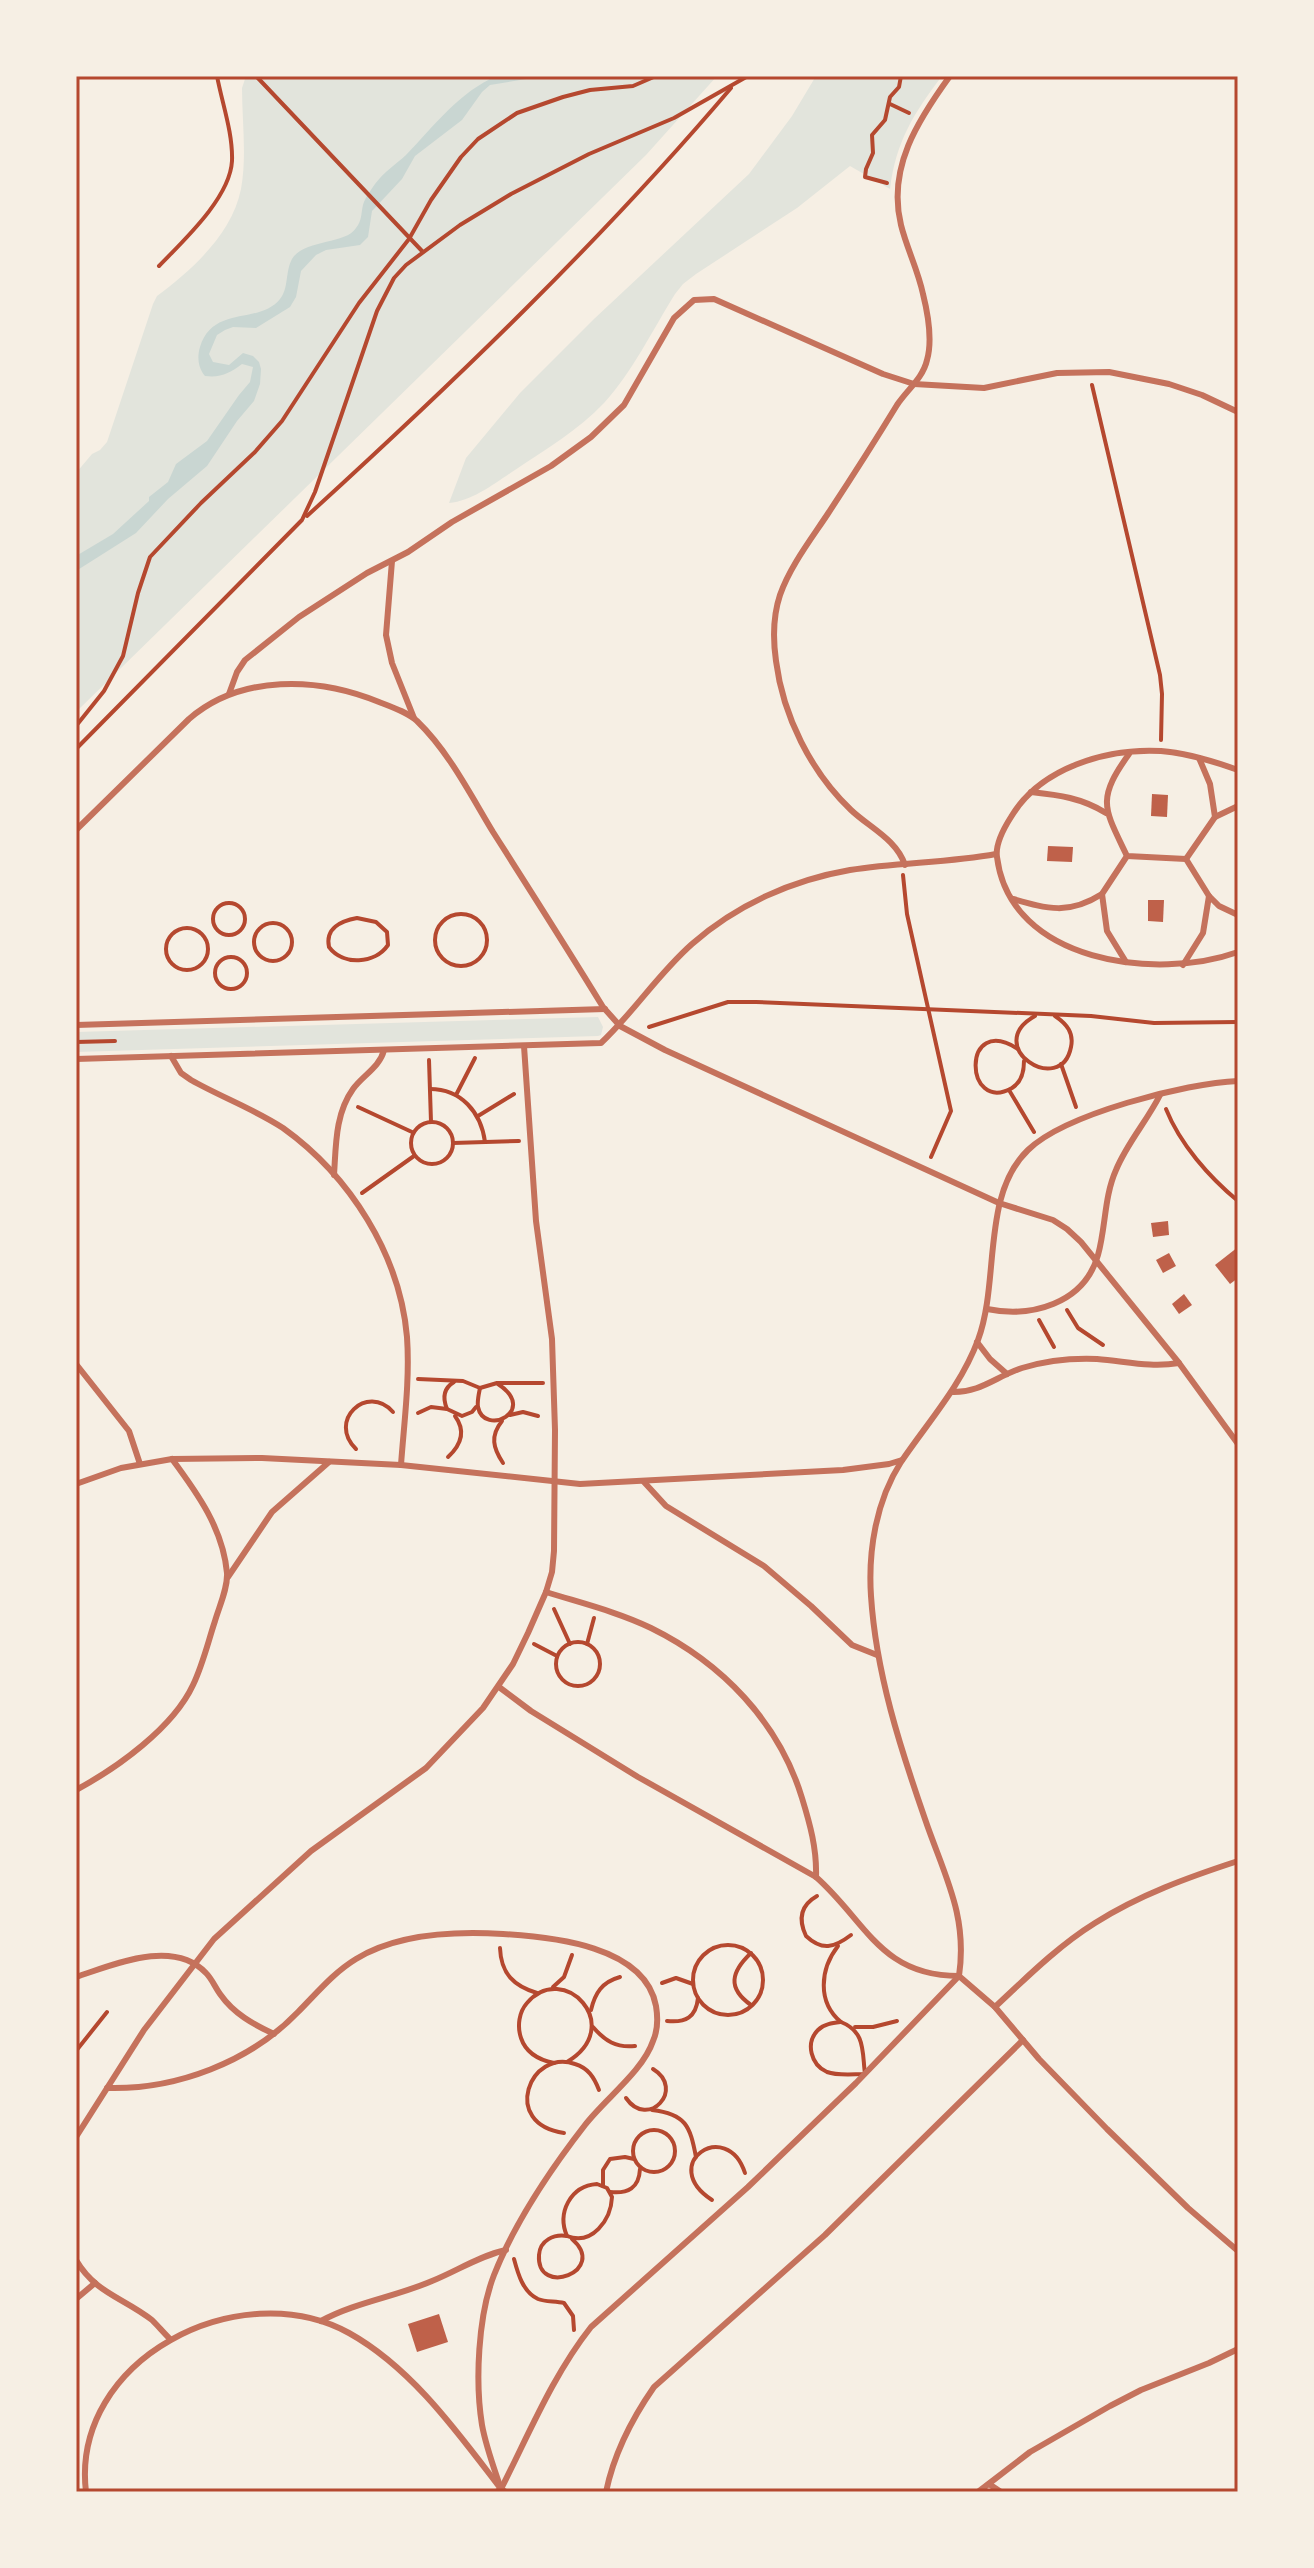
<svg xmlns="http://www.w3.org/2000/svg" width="1314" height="2568" font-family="'Titillium Web',sans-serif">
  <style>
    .green { fill: #e2e4dc }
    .water { fill: #c9d6d2 }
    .building { fill: #bf614a }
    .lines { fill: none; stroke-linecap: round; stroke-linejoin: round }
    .path { stroke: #b5482f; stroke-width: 4 }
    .service { stroke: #c5725c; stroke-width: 6 }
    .neatline { fill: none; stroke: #b5482f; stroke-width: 3 }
  </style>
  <rect width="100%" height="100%" fill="#f6efe4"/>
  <!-- green -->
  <g class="green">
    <path d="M246 76H717L646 155 76 712V473L92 454 100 450 107 442 153 304 157 296C192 270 232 234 241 189 247 157 242 120 242 88Z"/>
    <path d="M816 76H942C914 113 896 141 890 189L850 166 797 208 696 274 683 284 675 294C652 331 633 371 604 403 579 430 544 450 515 470 495 483 473 501 449 503L466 458 520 393 594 319 749 174 792 116Z"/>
    <path d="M598 1017 603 1027 601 1035 598 1036 76 1052V1032Z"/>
  </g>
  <!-- water -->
  <path class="water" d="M497 76H559L549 79 538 77 490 85 482 92 462 120 415 156 402 179 372 211 368 237 360 245 326 250 316 255 301 271 296 297 290 307 256 328 233 327 225 330 217 335 209 354 213 362 229 365 243 353 253 356 259 362 261 369 260 384 254 401 237 421 207 466 168 499 136 533 76 571V556L113 534 149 501V497L168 482 176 464 207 441 239 395 250 382 253 367 242 364C230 373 221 378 205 376 198 368 197 357 200 347 213 305 259 325 280 299 289 288 285 272 292 259 304 239 345 245 356 228 362 221 361 213 363 205 365 198 371 190 375 184 383 173 396 164 406 155 434 126 460 91 497 76Z"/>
  <!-- building -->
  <g class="building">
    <path d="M1152 794 1168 795 1167 817 1151 816Z"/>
    <path d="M1048 846 1073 847 1072 862 1047 861Z"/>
    <path d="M1148 900H1164L1163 922 1148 921Z"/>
    <path d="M1168 1221 1169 1235 1153 1237 1151 1223Z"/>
    <path d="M1238 1247V1278L1230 1284 1215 1265Z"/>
    <path d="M1169 1253 1176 1266 1163 1273 1156 1260Z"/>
    <path d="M1184 1294 1192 1305 1179 1314 1172 1304Z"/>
    <path d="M439 2314 448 2342 417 2352 408 2324Z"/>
  </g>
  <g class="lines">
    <!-- path -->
    <g class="path">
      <path d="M256 76 422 251"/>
      <path d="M890 104 909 113"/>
      <path d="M887 183 865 177 866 169 873 153 872 135 885 120 890 97 899 87 901 76"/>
      <path d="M159 266C183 241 230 198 232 161 233 133 222 103 217 76"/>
      <path d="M1092 385 1160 675 1162 694 1161 740"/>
      <path d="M307 516C455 381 601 241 731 88"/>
      <path d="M76 726 104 691 123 656 138 593 150 557 201 503 255 452 282 421 359 303 409 239 431 200 461 157 478 139 517 113 563 97 590 90 633 86 656 76"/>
      <path d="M76 749 302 520 315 492 377 311 394 278 406 265 460 225 511 194 589 154 674 118 748 76"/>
      <path d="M903 875 907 914 951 1111 931 1157"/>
      <circle cx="229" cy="919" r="16"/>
      <circle cx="461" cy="940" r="26"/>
      <path d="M357 918 376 922 387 932 388 945C375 964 343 966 329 947 325 928 341 921 357 918Z"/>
      <circle cx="273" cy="942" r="19"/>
      <circle cx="187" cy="949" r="21"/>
      <circle cx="231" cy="973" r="16"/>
      <path d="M1035 1016C981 1046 1061 1098 1071 1047 1074 1033 1067 1024 1055 1016"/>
      <path d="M649 1027 728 1002H756L1091 1016 1154 1023 1238 1022"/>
      <path d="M76 1042 115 1041"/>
      <path d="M1018 1049C961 1012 964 1115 1012 1088 1022 1082 1024 1072 1024 1061"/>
      <path d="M429 1060 431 1122"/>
      <path d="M1061 1064 1076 1107"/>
      <path d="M430 1089C461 1089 481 1112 485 1142"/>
      <path d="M1009 1090 1034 1132"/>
      <path d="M456 1095 475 1058"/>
      <path d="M358 1107 412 1132"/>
      <path d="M1166 1109C1180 1144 1209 1177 1238 1201"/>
      <path d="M478 1116 514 1094"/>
      <circle cx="432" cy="1143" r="21"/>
      <path d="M453 1143 519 1141"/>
      <path d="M362 1193 414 1156"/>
      <path d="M1067 1310 1078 1328 1103 1345"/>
      <path d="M1039 1320 1054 1347"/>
      <path d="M418 1379 463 1381 480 1388 497 1383H543"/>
      <path d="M454 1382C444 1388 442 1397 447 1409L462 1416 472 1412 476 1407"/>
      <path d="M480 1388C479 1393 477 1401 478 1407 484 1437 539 1411 498 1384"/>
      <path d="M418 1413 431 1407 447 1409"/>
      <path d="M510 1415 523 1412 538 1416"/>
      <path d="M502 1421C490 1436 493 1448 503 1463"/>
      <path d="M356 1449C327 1421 367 1383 393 1412"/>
      <path d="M448 1457C461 1445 466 1431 455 1416"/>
      <path d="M554 1609 570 1644"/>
      <circle cx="578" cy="1664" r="22"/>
      <path d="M534 1644 557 1656"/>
      <path d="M587 1644 594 1618"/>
      <path d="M817 1896C801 1905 798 1919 806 1936 822 1951 834 1948 851 1935"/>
      <circle cx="728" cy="1980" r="35"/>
      <path d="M838 1946C820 1969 817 2002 841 2022"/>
      <path d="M500 1948C501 1974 514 1986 537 1993"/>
      <path d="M751 1953C731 1972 727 1988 751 2005"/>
      <path d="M662 1983 676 1978 693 1984"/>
      <path d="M553 1987 564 1977 572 1955"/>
      <path d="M591 2010C595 1993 602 1982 620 1977"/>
      <path d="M667 2021C686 2023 696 2017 698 1998"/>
      <path d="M841 2022C866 2032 862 2052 865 2074 853 2074 838 2076 827 2072 811 2065 805 2043 818 2030 824 2024 833 2023 841 2022Z"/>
      <path d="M593 2027C605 2041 616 2048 635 2046"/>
      <path d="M855 2027H873L897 2021"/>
      <path d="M76 2051 107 2012"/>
      <path d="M554 2063C539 2060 526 2053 521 2038 517 2026 519 2012 527 2003 563 1960 627 2026 567 2062"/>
      <path d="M626 2098C648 2130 686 2089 653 2069"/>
      <path d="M652 2110C686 2114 690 2126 696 2157"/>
      <circle cx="654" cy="2151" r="21"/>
      <path d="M564 2133C500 2124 530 2048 575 2064 588 2068 594 2077 599 2090"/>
      <path d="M597 2184 607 2188 612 2197C611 2220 592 2246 567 2236 557 2213 570 2186 597 2184Z"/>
      <path d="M603 2186V2170L610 2159 625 2157 634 2159"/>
      <path d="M610 2192C628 2194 639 2188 640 2169"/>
      <path d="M712 2200C657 2164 727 2117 745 2173"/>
      <path d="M567 2236C554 2234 540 2240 539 2255 536 2298 609 2271 572 2239"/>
      <path d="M514 2259C518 2274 523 2292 538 2299 545 2302 555 2301 564 2303L573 2316 574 2330"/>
    </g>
    <!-- service -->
    <g class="service">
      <path d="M392 561 386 635 392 663 414 718"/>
      <path d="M229 694 237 672 245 660 299 617 367 573 408 552 452 522 551 466 591 437 624 405 674 318 694 300 714 299 883 374 914 384 984 388 1057 373 1109 372 1169 384 1202 395 1238 412"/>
      <path d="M1129 754C1096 800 1104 808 1127 856L1186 859 1215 817 1210 784 1199 758"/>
      <path d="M1238 770C1213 761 1187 753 1161 751 1106 748 1040 768 1011 817 1004 828 995 844 997 857 1010 963 1157 981 1238 952"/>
      <path d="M1031 792C1059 795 1082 798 1106 813"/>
      <path d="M1215 817 1238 806"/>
      <path d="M76 830 189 719C241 674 318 677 379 702 392 707 407 712 417 721 449 752 470 794 493 832 530 890 567 948 603 1007L620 1026 665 1050 999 1203 1053 1220 1067 1229 1081 1242 1179 1363 1238 1444"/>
      <path d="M905 865C896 839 870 828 851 810 811 772 783 716 776 661 773 640 773 616 780 595 790 566 812 538 829 512 852 477 875 441 897 405 907 390 923 378 927 360 933 339 928 314 923 294 918 270 907 249 901 225 887 168 918 120 950 76"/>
      <path d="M1209 896 1219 906 1238 915"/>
      <path d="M1013 899C1048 909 1069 915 1102 894"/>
      <path d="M1126 962 1107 931 1102 894 1127 856"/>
      <path d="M1183 965 1203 933 1209 896 1186 859"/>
      <path d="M76 1025 605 1009"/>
      <path d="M171 1056 181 1073 191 1080C221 1097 254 1109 283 1128 350 1176 400 1255 407 1337 410 1380 404 1423 401 1465"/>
      <path d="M76 1059 601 1043C634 1012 658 974 692 944 736 905 792 880 850 870 899 862 948 863 996 854"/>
      <path d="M1238 1081C1186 1083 1065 1114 1028 1150 981 1195 1000 1281 978 1340 961 1386 928 1422 901 1462 876 1501 868 1551 871 1596 876 1673 900 1747 925 1819 944 1875 968 1915 959 1976L995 2007 1039 2059 1107 2129 1188 2208 1238 2251"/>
      <path d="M334 1175C336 1146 335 1114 353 1089 362 1076 380 1067 384 1050"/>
      <path d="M987 1309C1031 1318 1084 1304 1098 1255 1106 1226 1104 1197 1116 1170 1127 1143 1147 1121 1160 1095"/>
      <path d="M977 1342 990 1359 1007 1374"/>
      <path d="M76 1364 129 1431 140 1464"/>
      <path d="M952 1392C980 1393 997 1376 1022 1368 1045 1361 1073 1358 1097 1359 1125 1361 1150 1368 1179 1363"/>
      <path d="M644 1482 666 1506 764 1566 811 1606 852 1645 877 1655"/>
      <path d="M76 1484 121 1468 172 1459 262 1458 401 1465 580 1484 843 1470 889 1464 902 1460"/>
      <path d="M228 1577 272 1512 329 1462"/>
      <path d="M546 1592C581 1603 618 1612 651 1628 722 1663 779 1722 802 1798 810 1824 817 1849 816 1877"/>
      <path d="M499 1687 531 1711 638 1777 816 1877C866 1921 880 1976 959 1976"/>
      <path d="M76 1790C117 1768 173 1728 193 1685 203 1664 208 1642 215 1621 219 1607 228 1588 227 1573 223 1529 198 1494 172 1459"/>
      <path d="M76 1977C113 1965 173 1938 206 1973 212 1979 215 1987 220 1994 234 2014 253 2024 274 2034"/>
      <path d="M995 2007C1026 1978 1058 1946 1095 1923 1139 1895 1189 1877 1238 1861"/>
      <path d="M107 2088C176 2090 250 2062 298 2012 317 1993 333 1973 356 1959 398 1933 455 1931 503 1934 553 1937 645 1946 656 2006 658 2018 658 2030 653 2041 643 2071 605 2099 585 2125 550 2170 515 2222 494 2275 478 2316 475 2382 482 2425 486 2447 494 2468 501 2489L506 2492"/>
      <path d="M76 2137 144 2030 214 1939 311 1851 426 1768 483 1708 513 1664 528 1633 546 1592 552 1572 554 1551 555 1430 552 1339 536 1221 524 1046"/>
      <path d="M76 2260C95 2293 124 2298 152 2320 158 2326 164 2333 170 2339"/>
      <path d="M76 2299 95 2283"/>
      <path d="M321 2321C356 2302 395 2297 432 2281 457 2271 479 2256 506 2250"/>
      <path d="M989 2484 1001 2492"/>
      <path d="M501 2489C529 2434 553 2375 591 2327L748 2187 856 2083 959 1976"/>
      <path d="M86 2492C70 2359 240 2273 349 2333 412 2368 458 2433 501 2489L496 2492"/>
      <path d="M606 2492C614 2453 631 2420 654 2387L825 2235 1023 2040"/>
      <path d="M978 2492 1030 2452 1110 2406 1141 2390 1209 2363 1238 2349"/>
    </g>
  </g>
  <!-- border -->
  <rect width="1314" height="2568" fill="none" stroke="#f6efe4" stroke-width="156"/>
  <rect x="78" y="78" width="1158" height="2412" class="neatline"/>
</svg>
